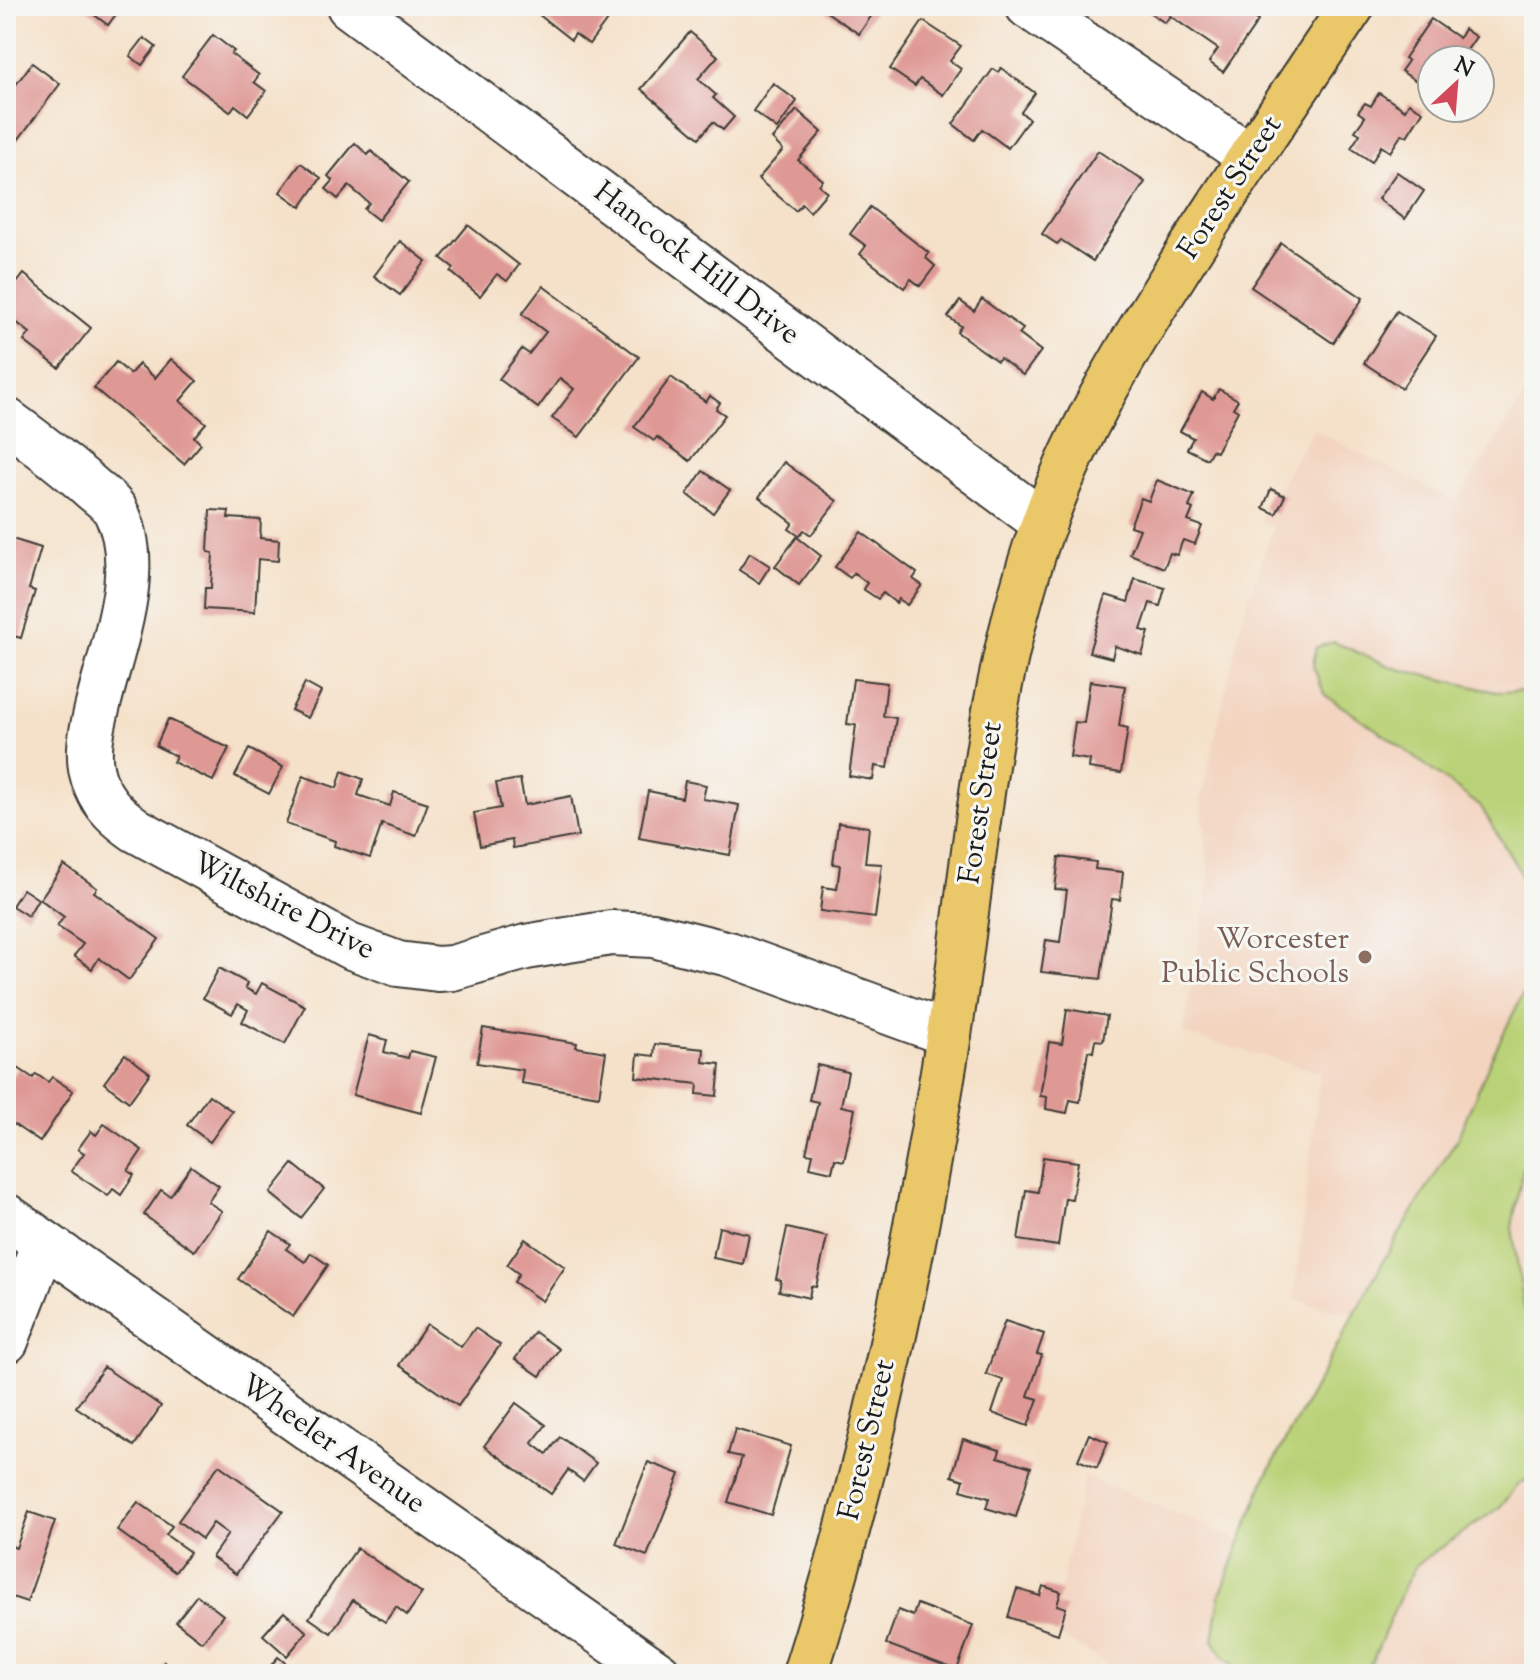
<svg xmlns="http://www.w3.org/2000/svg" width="1540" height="1680" font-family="'Sorts Mill Goudy',serif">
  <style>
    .built { fill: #f3d4bf }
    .green { fill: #bad277; stroke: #6b774a; stroke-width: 2 }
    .building { fill: #df9995 }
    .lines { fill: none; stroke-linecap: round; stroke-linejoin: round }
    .minor-casing { stroke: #3d3a36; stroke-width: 48 }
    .major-casing { stroke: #3d3a36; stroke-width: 48 }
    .minor { stroke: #fff; stroke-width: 44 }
    .major { stroke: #eac769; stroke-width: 44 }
    .education-dot { fill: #8d6e63; stroke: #f6f6f2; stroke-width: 3 }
    .labels { text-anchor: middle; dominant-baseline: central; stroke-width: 6; stroke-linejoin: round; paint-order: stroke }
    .street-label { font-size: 30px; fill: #1c1c1c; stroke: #f6f6f2 }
    .education-label { font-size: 30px; fill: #785e54; stroke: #f6f6f2; text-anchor: end }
  </style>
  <rect width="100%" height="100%" fill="#f6f6f2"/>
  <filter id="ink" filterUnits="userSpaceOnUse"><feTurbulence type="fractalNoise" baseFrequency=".0125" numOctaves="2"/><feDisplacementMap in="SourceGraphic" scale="16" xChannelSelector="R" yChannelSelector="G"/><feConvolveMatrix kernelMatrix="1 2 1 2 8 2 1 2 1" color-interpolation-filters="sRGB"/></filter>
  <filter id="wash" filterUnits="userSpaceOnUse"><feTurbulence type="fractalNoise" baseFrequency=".006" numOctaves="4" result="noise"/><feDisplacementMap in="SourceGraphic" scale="32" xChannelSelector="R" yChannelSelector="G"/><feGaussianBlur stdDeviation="1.8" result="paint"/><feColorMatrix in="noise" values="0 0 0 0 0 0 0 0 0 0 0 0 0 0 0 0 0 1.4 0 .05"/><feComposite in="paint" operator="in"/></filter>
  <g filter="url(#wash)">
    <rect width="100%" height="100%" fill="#f5e1c9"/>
    <!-- built -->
    <path class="built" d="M1534 381V1674H1125L1052 1632 1084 1476 1271 1552 1361 1317 1294 1299 1320 1072 1183 1034 1210 881 1201 799 1244 611 1273 528 1260 521 1313 429 1456 502Z"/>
    <!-- green -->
    <path class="green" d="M1334 642 1394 668 1496 692 1534 691V1110L1512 1227 1525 1314 1534 1328V1476L1519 1484 1500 1507 1416 1565 1405 1585 1373 1660 1362 1674H1251L1226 1660 1213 1640 1220 1595 1265 1478 1386 1256 1457 1139 1491 1059 1534 971 1533 938 1520 872 1481 807 1389 738 1325 695 1313 666 1316 647Z"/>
    <g id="blocks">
      <!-- building -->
      <g class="building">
        <path d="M86 6H122L108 25 85 8Z"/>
        <path d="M528 6H597L610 16 589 44 575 34 571 40Z"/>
        <path d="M823 6H878L859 34 821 8Z"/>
        <path d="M1147 6H1236L1258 21 1223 72 1209 62 1218 49 1170 16 1165 23 1145 9Z"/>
        <path d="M1431 19 1459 38 1464 29 1476 37 1460 60H1432V74L1424 86 1401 71 1408 61 1404 58Z"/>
        <path d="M923 21 961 46 950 61 961 69 943 95 920 79 915 86 890 69Z"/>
        <path d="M690 32 718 56 698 79 716 95 713 98 734 117 723 130 713 122 699 138 641 89Z"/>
        <path d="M213 35 234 51 231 54 259 75 254 82 266 91 248 115 235 105 230 112 182 76Z"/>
        <path d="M144 38 156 47 142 65 130 56Z"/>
        <path d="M32 63 60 84 6 156V86L12 90Z"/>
        <path d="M1001 68 1035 93 1021 112 1029 119 1008 148 982 129 974 140 953 124 993 69 998 72Z"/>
        <path d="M773 83 797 101 777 129 753 111Z"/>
        <path d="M1379 93 1405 110 1409 103 1423 111 1407 136 1402 134 1390 152 1381 146 1372 162 1351 148 1360 134 1355 131 1365 117 1358 112 1365 103 1371 106Z"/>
        <path d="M797 110 822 132 798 160 823 180 819 185 827 192 810 212 802 204 796 211 758 179 783 150 772 139Z"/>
        <path d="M355 143 368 155 371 151 409 182 378 220 364 209 369 203 349 186 338 199 326 189 333 181 328 176Z"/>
        <path d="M1098 151 1145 182 1093 261 1061 240 1057 244 1042 234Z"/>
        <path d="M301 163 321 178 301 207 280 192Z"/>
        <path d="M1397 172 1424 191 1405 219 1378 199Z"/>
        <path d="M870 207 929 253 926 258 935 266 920 286 911 279 904 288 860 254 866 246 850 234Z"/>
        <path d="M468 225 519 265 507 281 497 274 480 296 451 272 454 268 441 258Z"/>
        <path d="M400 241 426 261 400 295 374 276Z"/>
        <path d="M1281 243 1363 298 1333 343 1251 287Z"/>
        <path d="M24 274 91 328 59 368 24 341 30 333 6 314V297Z"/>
        <path d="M543 286 639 357 579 437 552 418 574 389 560 378 538 408 499 379 522 349 529 354 546 332 522 314Z"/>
        <path d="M982 299 1023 329 1019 334 1041 351 1023 375 1000 358 997 361 957 332 961 326 948 317 960 301 974 311Z"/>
        <path d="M1397 311 1436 336 1402 388 1364 363Z"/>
        <path d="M171 359 197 381 180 401 206 423 194 437 201 444 184 464 94 388 116 362 130 374 139 364 155 378Z"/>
        <path d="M671 377 706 402 710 396 720 403 716 409 725 415 690 461 657 437 654 441 634 427Z"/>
        <path d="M1219 389 1238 400 1233 408 1238 411 1216 452 1212 450 1207 459 1187 449 1193 438 1180 431 1202 392 1213 399Z"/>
        <path d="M784 462 837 501 811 535 804 530 799 536 789 529 793 523 759 497Z"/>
        <path d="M703 471 730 490 713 513 687 494Z"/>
        <path d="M1157 480 1194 495 1189 507 1193 509 1188 521 1202 526 1195 544 1183 540 1177 555 1170 553 1164 568 1130 554 1140 529 1130 526 1141 498 1149 501Z"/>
        <path d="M1271 489 1285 496 1276 514 1263 508Z"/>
        <path d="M210 510 229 511 228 518 261 520 260 538 279 540 278 561 258 559 255 612 204 609 205 588H211L213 553 208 552Z"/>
        <path d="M6 524 13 526 9 538 41 548 29 589 35 591 21 638 6 634Z"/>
        <path d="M861 532 917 573 913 579 922 585 907 605 899 599 896 603 883 593 878 599 863 589 867 583 854 573 850 578 835 567Z"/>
        <path d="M797 537 821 556 799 585 775 566Z"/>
        <path d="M750 553 770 566 759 583 739 570Z"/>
        <path d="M1135 579 1165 588 1160 606 1150 603 1141 630 1149 632 1142 655 1115 646 1112 658 1089 652 1106 595 1128 602Z"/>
        <path d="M853 679 887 683 883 716 896 718 888 768 875 766 873 780 849 776 856 725 847 724Z"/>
        <path d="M1090 681 1125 686 1119 726 1128 728 1121 773 1089 768 1090 760 1070 757 1075 722 1084 723Z"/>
        <path d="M305 683 321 692 308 718 291 710Z"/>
        <path d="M168 719 229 748 213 781 173 762 176 756 156 746Z"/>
        <path d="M249 749 283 767 269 794 235 776Z"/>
        <path d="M342 771 363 779 358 795 390 806 394 792 428 803 416 836 382 824 370 858 334 846 335 841 286 824 303 776 337 788Z"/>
        <path d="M520 779 525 805 571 796 578 836 513 848 512 840 480 846 474 813 501 808 496 783Z"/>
        <path d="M685 781 706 785 703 799 739 805 730 855 639 838 648 791 682 798Z"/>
        <path d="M838 823 869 827 865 863 882 864 875 918 820 911 823 887 837 889 840 865 833 864Z"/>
        <path d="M1059 857 1096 862 1095 869 1123 872 1120 900 1112 899 1101 979 1041 972 1046 940 1060 942 1067 890 1055 889Z"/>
        <path d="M64 865 97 888 94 892 159 939 129 980 99 958 92 969 74 956 83 944 57 926 64 917 40 899Z"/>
        <path d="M23 889 38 899 28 916 12 906Z"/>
        <path d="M219 968 247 983 245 988 256 994 262 983 305 1006 285 1044 242 1022 248 1010 238 1004 232 1014 203 998Z"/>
        <path d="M1067 1009 1107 1016 1103 1041 1095 1040 1093 1052 1088 1051 1080 1102 1070 1100 1067 1113 1046 1109 1047 1097 1040 1096 1049 1042 1062 1044Z"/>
        <path d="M483 1028 577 1043 576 1047 606 1052 599 1096 521 1083 523 1070 477 1063Z"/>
        <path d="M369 1035 387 1040 384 1052 408 1058 410 1051 436 1057 421 1113 353 1095Z"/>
        <path d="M655 1044 704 1049 703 1062 720 1064 717 1096 697 1094 698 1084 636 1077 638 1054 654 1056Z"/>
        <path d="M125 1054 150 1073 129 1102 104 1083Z"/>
        <path d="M817 1065 848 1072 841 1106 855 1109 844 1161 835 1159 832 1172 810 1167 813 1154 806 1153 818 1102 809 1100Z"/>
        <path d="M18 1068 33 1078 36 1074 48 1082 52 1077 73 1091 40 1142 6 1119V1072L13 1076Z"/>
        <path d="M209 1095 232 1111 210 1142 187 1125Z"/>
        <path d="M104 1124 142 1150 128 1171 134 1175 121 1195 113 1189 108 1196 71 1171 84 1153 78 1149 91 1131 96 1135Z"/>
        <path d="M1043 1157 1078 1162 1072 1199 1065 1198 1058 1246 1018 1240 1026 1190 1038 1192Z"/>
        <path d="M293 1164 324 1189 301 1218 270 1193Z"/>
        <path d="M191 1166 219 1186 208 1202 222 1211 194 1251 144 1215 161 1190 170 1196Z"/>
        <path d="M719 1227 749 1234 743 1264 713 1258Z"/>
        <path d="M787 1228 827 1237 816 1287 811 1286 809 1298 779 1291 781 1280 776 1279Z"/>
        <path d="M271 1231 290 1244 286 1249 305 1262 311 1253 328 1265 293 1317 238 1279Z"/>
        <path d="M525 1239 565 1267 542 1301 514 1282 519 1274 507 1265Z"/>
        <path d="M1005 1321 1044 1334 1037 1354 1042 1355 1028 1396 1038 1399 1028 1426 992 1413 1003 1380 986 1374Z"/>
        <path d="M427 1324 461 1347 475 1328 500 1345 458 1406 399 1365Z"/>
        <path d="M535 1332 559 1349 540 1376 515 1359Z"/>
        <path d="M104 1367 161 1406 134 1446 76 1407Z"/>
        <path d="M516 1403 546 1425 532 1443 547 1454 560 1437 596 1463 583 1481 568 1470 551 1494 484 1446Z"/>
        <path d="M735 1429 791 1446 771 1515 728 1502 742 1457 728 1454Z"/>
        <path d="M1089 1434 1108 1442 1097 1468 1078 1460Z"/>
        <path d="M963 1439 1000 1450 998 1457 1031 1467 1016 1517 986 1508 989 1498 961 1490 964 1480 952 1476Z"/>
        <path d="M648 1462 680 1474 647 1556 616 1544Z"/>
        <path d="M219 1465 283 1511 236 1574 212 1557 228 1534 213 1523 202 1539 178 1521Z"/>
        <path d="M138 1502 172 1526 166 1535 190 1552 175 1572 117 1530Z"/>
        <path d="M29 1512 55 1521 27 1602 12 1597 6 1612V1544L16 1548Z"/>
        <path d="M357 1548 422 1593 407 1615 396 1607 385 1622 353 1600 331 1633 309 1618Z"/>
        <path d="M1043 1586 1061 1592 1057 1605 1066 1608 1058 1634 1008 1617 1017 1589 1040 1596Z"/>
        <path d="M197 1595 223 1615 202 1642 176 1622Z"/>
        <path d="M917 1604 973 1625 957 1670 886 1644 898 1610 913 1616Z"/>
        <path d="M284 1612 307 1632 287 1656 263 1635Z"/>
        <path d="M278 1657 299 1674H264Z"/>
        <path d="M164 1662 182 1674H157Z"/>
      </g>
    </g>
  </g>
  <g filter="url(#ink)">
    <use href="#blocks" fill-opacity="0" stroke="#3d3a36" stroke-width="2"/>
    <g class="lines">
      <defs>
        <g id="minor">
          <path d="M349 6 1044 523"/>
          <path d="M1028 6 1251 157"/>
          <path d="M6 420C36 442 65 464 93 489 100 495 110 502 115 510 145 565 113 644 99 701 92 728 84 758 96 785 104 805 119 818 136 830L349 946 398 964 438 969 452 968 526 947 561 941 611 933 653 935 729 954 949 1034"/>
          <path d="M6 1216 659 1674"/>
          <path d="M6 1341 44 1243"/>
        </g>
        <path id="major" d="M805 1674C872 1464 916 1246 950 1028 976 861 985 688 1042 528 1074 437 1123 356 1174 275 1231 184 1292 95 1352 6"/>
      </defs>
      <!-- minor casing -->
      <use href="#minor" class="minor-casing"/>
      <!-- major casing -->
      <use href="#major" class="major-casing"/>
      <!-- minor -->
      <use href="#minor" class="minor"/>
      <!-- major -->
      <use href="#major" class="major"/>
    </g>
  </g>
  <!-- markers -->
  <circle class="education-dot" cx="1365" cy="957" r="8"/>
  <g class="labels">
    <!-- street labels -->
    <g class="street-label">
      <text transform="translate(1231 188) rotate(-57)">Forest Street</text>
      <text transform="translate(696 264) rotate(37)">Hancock Hill Drive</text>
      <text transform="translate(982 803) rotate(-82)">Forest Street</text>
      <text transform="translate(283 907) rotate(27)">Wiltshire Drive</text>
      <text transform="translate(868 1440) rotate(-77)">Forest Street</text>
      <text transform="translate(332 1445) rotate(35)">Wheeler Avenue</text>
    </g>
    <!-- education labels -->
    <g class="education-label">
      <text x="1349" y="940">Worcester<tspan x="1349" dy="34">Public Schools</tspan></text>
    </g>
  </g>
  <!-- margin -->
  <rect width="1540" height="1680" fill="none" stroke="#f6f6f2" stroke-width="32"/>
  <!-- north arrow -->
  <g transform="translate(1456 84) rotate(26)"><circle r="38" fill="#f6f6f2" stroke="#9f9f9c" stroke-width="2"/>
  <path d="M0-6L14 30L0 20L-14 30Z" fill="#d1495b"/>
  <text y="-12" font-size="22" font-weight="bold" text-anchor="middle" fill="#1c1c1c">N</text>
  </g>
</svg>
